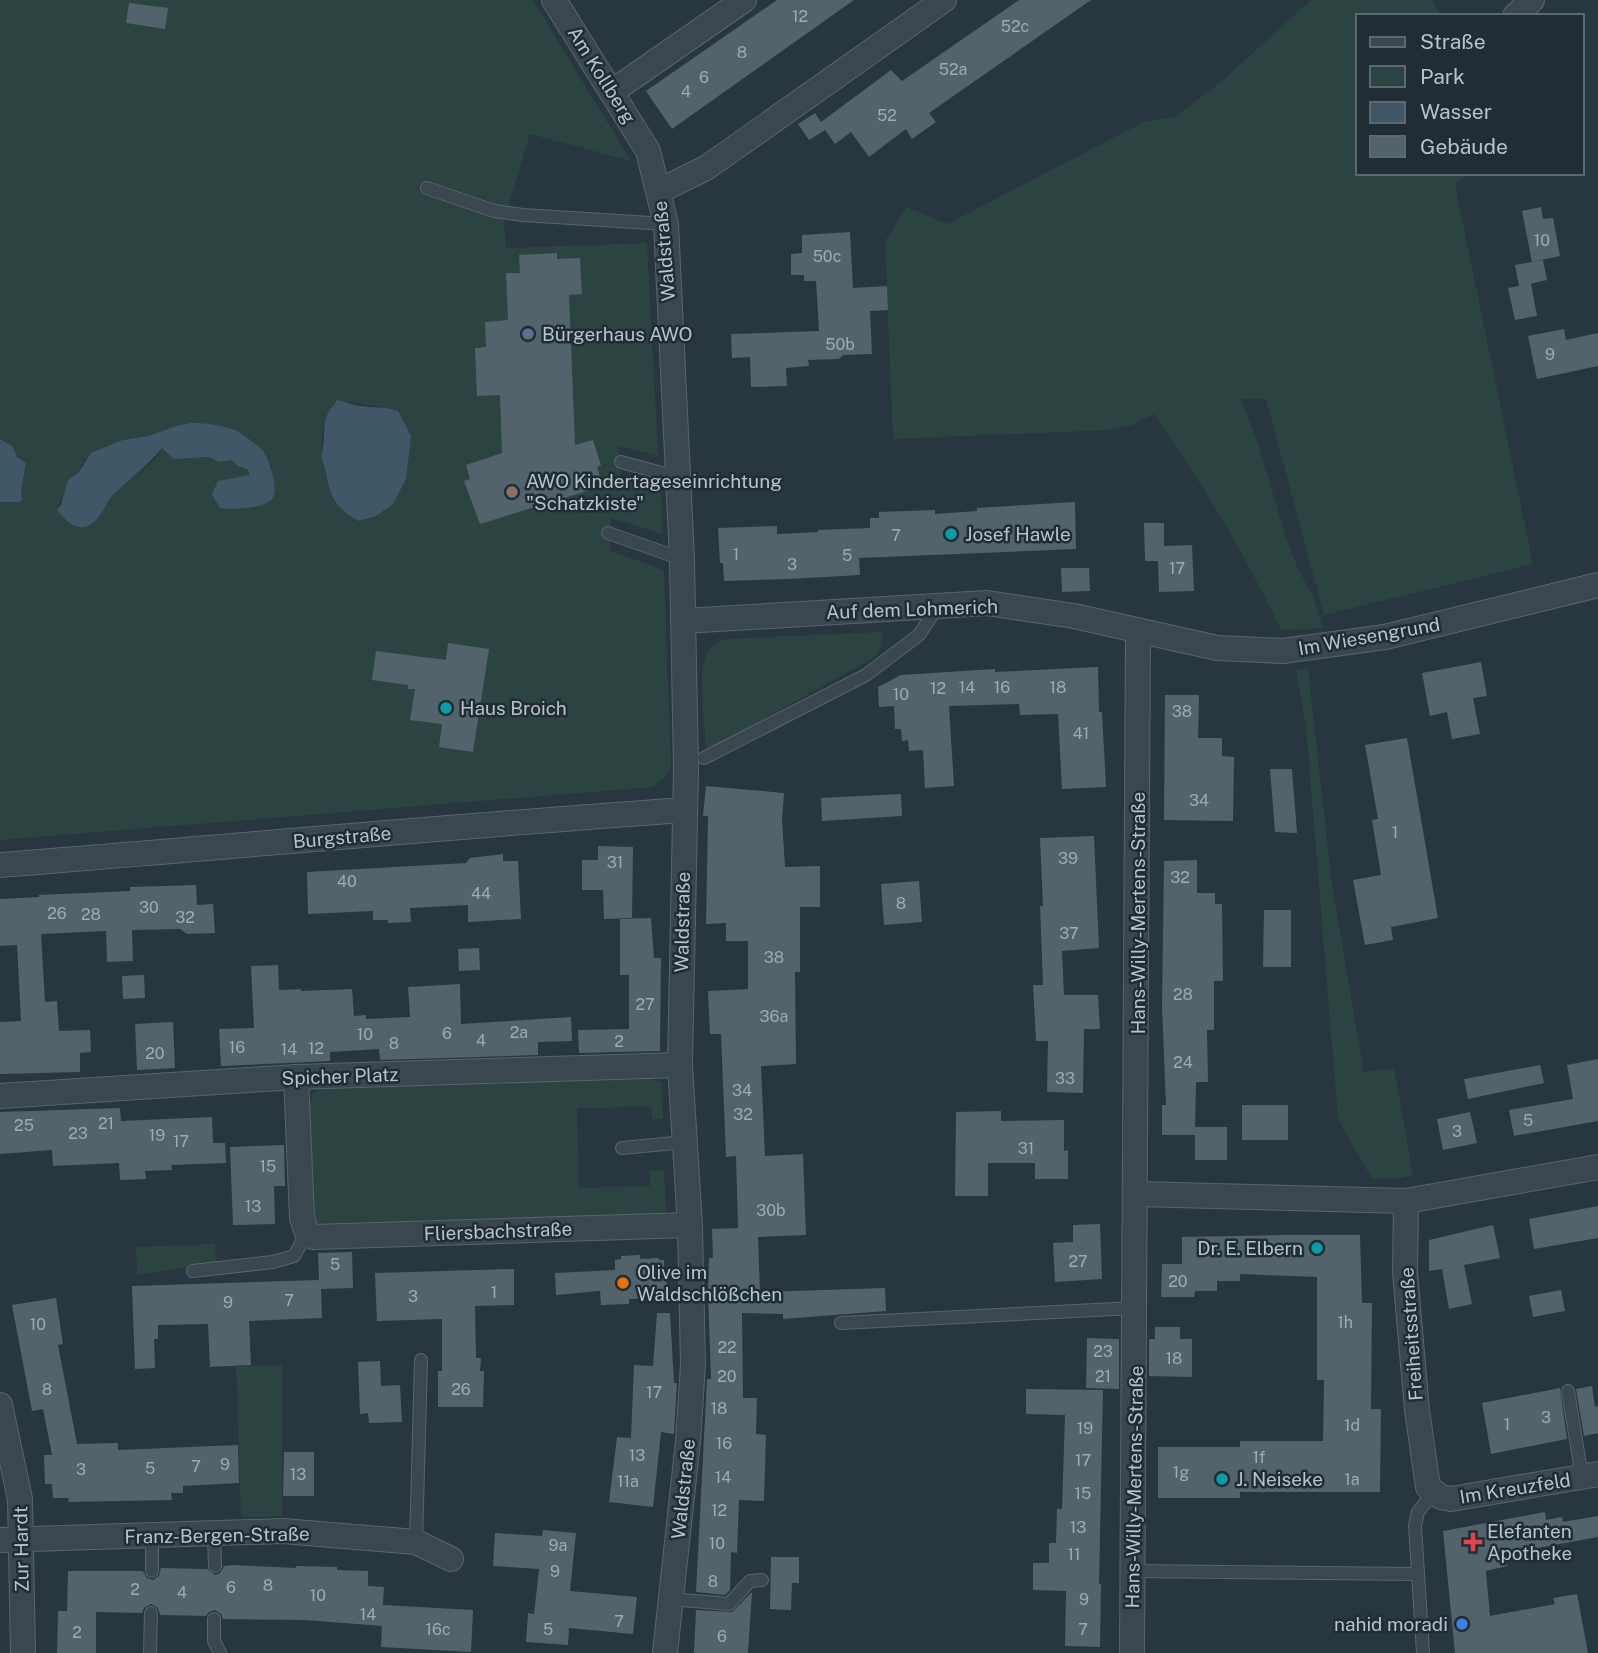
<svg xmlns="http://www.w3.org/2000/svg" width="1598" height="1653" font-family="'Public Sans',sans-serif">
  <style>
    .green { fill: #2c4441; fill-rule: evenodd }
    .water { fill: #3f5767 }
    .building { fill: #53636c }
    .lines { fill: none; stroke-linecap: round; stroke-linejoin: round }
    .lane-casing { stroke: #59656d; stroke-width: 14 }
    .street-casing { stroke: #59656d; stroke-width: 26 }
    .lane { stroke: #3b474f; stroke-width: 12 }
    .street { stroke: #3b474f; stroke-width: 24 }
    .service-dot { fill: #5c6f8a; stroke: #202d35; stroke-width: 2.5 }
    .education-dot { fill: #8d6e63; stroke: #202d35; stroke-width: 2.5 }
    .culture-dot { fill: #0f9aa8; stroke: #202d35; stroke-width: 2.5 }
    .food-dot { fill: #e8710a; stroke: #202d35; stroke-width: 2.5 }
    .health-dot { fill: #e0444e; stroke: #202d35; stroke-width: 2.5 }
    .shop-dot { fill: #3f7fe0; stroke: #202d35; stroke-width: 2.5 }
    .labels { text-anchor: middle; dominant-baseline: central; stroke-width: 5; stroke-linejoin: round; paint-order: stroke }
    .number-label { font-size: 16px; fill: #9faab2 }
    .street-label { font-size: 19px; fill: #b8c2ca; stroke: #202d35 }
    .poi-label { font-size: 19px; fill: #b8c2ca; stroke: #202d35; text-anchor: start }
  </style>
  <rect width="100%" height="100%" fill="#27363f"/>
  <!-- green -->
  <g class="green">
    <path d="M0 0H533L631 161 530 134 504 221 506 248 647 243 658 456 619 446 620 478 661 490 662 534 611 518 610 551 664 570 671 767 663 779 653 787 0 840V502H20L26 463C15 455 12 446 0 439ZM347 401C364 407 380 404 398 411L411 436 376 516 360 521C324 503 331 488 321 456 324 448 321 445 322 438 324 419 328 408 347 401ZM176 426 237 431 262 450 272 468 275 487 268 503 230 510 212 494 219 481 250 475 248 470 238 466 231 460 219 462 209 457 174 459 162 448 155 459 113 494 106 505 57 508 73 475 79 472 84 460 128 439 148 436Z"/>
    <path d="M1311 0H1432L1440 16H1358V173H1469L1455 185 1533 564 1324 615 1266 399H1241L1260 450 1287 541 1298 569 1313 596 1323 628 1281 630C1245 554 1202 483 1154 414L1132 425 1110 430 893 439 885 241 907 207 947 224 1144 122 1176 116 1222 81Z"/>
    <path d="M881 632C885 643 880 649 874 658L717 745 706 749C705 727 698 676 705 658 708 648 716 643 725 639Z"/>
    <path d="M1296 669H1308L1332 886 1364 1072 1394 1068 1413 1175 1398 1179H1372L1338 1119 1306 726Z"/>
    <path d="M650 1079 661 1082 663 1119H652L651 1107 577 1108 579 1188 650 1186V1171L664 1170 666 1212 657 1214 327 1227 316 1223 313 1215 309 1106 313 1093 325 1089Z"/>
    <path d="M215 1244 216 1263 137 1275 136 1247Z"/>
    <path d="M282 1365V1516L241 1517 236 1366Z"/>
  </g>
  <!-- water -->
  <g class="water">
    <path d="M337 400C346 401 353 406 361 406 374 408 385 406 398 411L411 436 406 479 393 504 376 516 359 521C324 502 332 488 321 456 325 446 323 432 325 421 327 412 333 407 337 400Z"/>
    <path d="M191 423C206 423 226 425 239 432 246 437 255 443 261 449 269 457 280 489 272 499 264 509 231 510 220 508L212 494 218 481 250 475 248 470 238 466 231 460 219 462 209 457 174 459 162 448C146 467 133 476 115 493 108 499 105 508 100 515 84 537 70 526 57 510L61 505 68 480 79 472 91 453 123 440 148 436 176 426Z"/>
    <path d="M0 439 12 446 17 457 26 463 21 492 22 499 20 502H0Z"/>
  </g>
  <!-- building -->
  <g class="building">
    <path d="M777 0H854L672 129 646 91Z"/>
    <path d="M1019 0H1091L929 113 936 122 912 139 906 129 869 157 851 132 835 144 825 130 809 140 798 124 815 113 821 122 891 70 902 81Z"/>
    <path d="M129 3 168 8 165 29 126 23Z"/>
    <path d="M1541 207 1543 219 1553 218 1560 256 1532 262 1522 211Z"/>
    <path d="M850 232 853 288 887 286 888 310 870 311 872 354 843 355 839 359 808 360 809 366 786 368 787 386 751 387 750 357 732 358 731 334 819 331 816 281H804V275H791V254L802 253V235Z"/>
    <path d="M557 253V259L580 258 582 294 569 295 575 445 593 440 601 465 597 467 603 486 480 524 464 481 470 479 466 465 502 453 500 395 477 396 475 348 486 347 485 322 508 320 506 273H520L519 255Z"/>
    <path d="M1543 260 1547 280 1529 284 1531 283 1537 316 1515 320 1508 288 1519 286 1515 265Z"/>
    <path d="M1564 329 1566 340 1598 333V366L1537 379 1528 336Z"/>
    <path d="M1075 502 1076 549 859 558 860 575 790 579 724 581 723 563H720L718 528 777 526V534L818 532V530L870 528V518H879V512L935 510V514L977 511V508Z"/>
    <path d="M1144 523H1164V546L1192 545 1194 591 1159 592 1158 561H1145Z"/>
    <path d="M1061 568H1089L1090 591 1062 592Z"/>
    <path d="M448 643 489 649 473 752 439 747 442 724 410 720 415 689H408V685L372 680 376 651 446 660Z"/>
    <path d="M1481 662 1487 696 1473 698 1480 734 1452 739 1447 712 1430 716 1422 673Z"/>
    <path d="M1098 667 1099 712H1102L1106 787 1062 789 1058 714 1020 715 1019 704 949 706 954 786 925 788 923 750 909 751 908 740 902 741 901 729H895L894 706 879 707 878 687 901 675 995 669V672Z"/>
    <path d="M1165 695H1199L1198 738H1222V756L1234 757 1233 821 1164 820Z"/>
    <path d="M1407 738 1438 918 1391 927 1393 940 1365 945 1353 880 1381 875 1372 820 1378 819 1365 745Z"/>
    <path d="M1270 769H1292L1297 833 1275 832Z"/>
    <path d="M706 786 784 793 782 820 785 867 820 866V907H800V972H795L796 1064 761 1066 765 1156 803 1154 806 1235 758 1237 760 1292 885 1288 886 1311 783 1319V1314L742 1313 743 1398H757L756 1434 766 1435 764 1501 739 1500 737 1553 731 1552 730 1590 725 1595 696 1592 707 1379H711L708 1294 709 1258H713L712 1229 738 1228 736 1156 726 1157 721 1034H710L708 991 748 989V941H726V923L706 924 708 816H703Z"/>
    <path d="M901 794 902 816 822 821 821 798Z"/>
    <path d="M1094 836 1099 948 1062 951 1064 995H1098L1100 1029H1084L1083 1093 1047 1092 1048 1041H1036L1033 985H1043L1040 906H1043L1040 838Z"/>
    <path d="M598 846 633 847 632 918 604 919 603 890H582V860H598Z"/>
    <path d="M503 854V861H518L521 919 468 922V905L410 908 411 922 388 923V920H373V911L308 914 307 872 466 863 470 858Z"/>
    <path d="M1197 860V893H1215V904H1222L1223 981H1214V1030H1207L1208 1082H1196L1195 1127H1227V1160H1195V1135H1162V1105H1166L1162 1007 1164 861Z"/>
    <path d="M919 881 922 922 884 925 881 884Z"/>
    <path d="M196 885 197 905 213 904 215 933 187 934 180 929 132 930 133 961 107 962 106 931 41 934 45 1002 57 1001 59 1031 90 1030 91 1052 80 1053V1072L0 1074V1022L21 1021 17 945 0 946V899L39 897V895L130 891V887Z"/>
    <path d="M1264 910H1291V967H1263Z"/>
    <path d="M651 918 654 958H661L660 1051 579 1053 578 1030 629 1029V975H620V919Z"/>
    <path d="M479 948 480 970 459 971 458 949Z"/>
    <path d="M278 965 279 990 301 989V991L352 989 354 1016 366 1015V1019L410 1017 408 987 460 984 461 1024 571 1017 572 1041 538 1042V1055L380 1060 379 1049 330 1052V1061L221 1066 219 1029 254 1028 251 966Z"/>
    <path d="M144 975 145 998 123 999 122 976Z"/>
    <path d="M173 1022 175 1068 137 1070 135 1024Z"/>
    <path d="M1598 1059V1121L1514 1136 1509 1110 1573 1099 1567 1065Z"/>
    <path d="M1540 1065 1544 1083 1468 1099 1464 1079Z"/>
    <rect x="1242" y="1105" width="46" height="35"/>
    <path d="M120 1108 121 1121 212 1117 213 1143H225L226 1163 171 1165 172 1170 145 1171 146 1179 120 1180 119 1163 53 1166 52 1150 0 1154V1112Z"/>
    <path d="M1001 1111V1121L1064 1120V1151L1068 1150V1179H1035V1163H988V1196H955L956 1112Z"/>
    <path d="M1470 1112 1477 1143 1443 1150 1437 1119Z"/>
    <path d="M284 1145 285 1186H274L275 1224 233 1225 230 1147Z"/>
    <path d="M1598 1206V1238L1534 1249 1529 1219Z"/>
    <path d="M1100 1224 1102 1279 1055 1282 1053 1243 1073 1242V1225Z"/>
    <path d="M1493 1225 1500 1258 1464 1265 1472 1304 1449 1309 1442 1269 1429 1271V1240Z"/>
    <path d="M1280 1235H1360L1362 1303H1372L1371 1409H1381L1380 1492H1240V1498H1158V1447H1240V1441H1323L1324 1380H1317V1277L1240 1274V1281H1217V1291H1195L1194 1297H1161L1162 1264H1182V1237Z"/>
    <path d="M352 1252 353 1288 321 1289 322 1318 249 1321 251 1365 210 1367 208 1324 158 1325V1339H154L155 1368 135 1369 132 1286 319 1280 318 1253Z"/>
    <path d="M640 1255V1259L659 1258V1260H664V1278H667L666 1298 629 1299V1304L601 1305 600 1291 556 1295 555 1273 615 1270V1260L621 1259V1256Z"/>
    <path d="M514 1269V1305L475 1306 476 1358H481L480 1371H484L483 1407H438V1371H442V1319L377 1321 375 1273Z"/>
    <path d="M1561 1290 1565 1311 1533 1317 1529 1296Z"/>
    <path d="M56 1298 63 1344 58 1345 77 1444 118 1443V1450L238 1445 239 1483 183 1486V1493H171L172 1500 68 1502 69 1498H53L52 1484H45L44 1455H52L43 1409 32 1411 12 1305Z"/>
    <path d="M657 1313H670L674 1383H677L674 1434 661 1432 653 1507 609 1502 617 1437 631 1438 634 1365 653 1366Z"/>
    <path d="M1155 1327H1180V1339H1192V1377L1149 1376V1339H1155Z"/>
    <path d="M1087 1338 1119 1339V1389L1086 1388Z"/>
    <path d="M380 1361 381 1386 400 1385 402 1422 369 1423 368 1413 360 1414 358 1362Z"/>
    <path d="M1592 1386 1595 1407 1598 1406V1433L1584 1436 1576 1389Z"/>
    <path d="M1560 1388 1567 1439 1491 1454 1482 1403Z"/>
    <path d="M1026 1389 1103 1390 1099 1584H1101L1100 1647 1065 1646 1066 1591 1033 1590V1563H1049V1543H1056L1057 1509H1062L1065 1415 1026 1414Z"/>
    <path d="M284 1452H314V1496H283Z"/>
    <path d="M1545 1512 1546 1520 1562 1517 1563 1522 1598 1516V1537L1504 1554 1507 1566 1486 1571 1490 1616 1555 1604 1553 1598 1577 1594 1588 1653H1455L1443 1531Z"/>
    <path d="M543 1530 576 1533 570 1591 637 1597 633 1634 569 1628 568 1645 526 1642 528 1613 534 1614 539 1569 493 1566 495 1533 542 1536Z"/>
    <path d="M771 1557H799V1583H792L791 1610 770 1609Z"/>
    <path d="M233 1565 296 1568V1566L337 1567V1570L368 1571V1586L384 1587 383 1605 473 1610 471 1652 381 1647 382 1626 305 1620 223 1619 221 1614 215 1610 209 1612 206 1616 160 1615 158 1608 151 1604 144 1608 142 1613 96 1612V1653H57L58 1611H67L68 1571H143L147 1578 153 1580 159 1576 161 1568 207 1569 215 1575 220 1573 224 1566Z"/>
    <path d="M752 1592 748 1653H694L696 1610 732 1612Z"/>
  </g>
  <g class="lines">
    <defs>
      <g id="lane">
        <path d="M427 188 494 211 523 215 666 224"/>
        <path d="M621 462 680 478"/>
        <path d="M608 533 682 559"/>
        <path d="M704 758 866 675 919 635 938 606"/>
        <path d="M622 1148 685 1142"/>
        <path d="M193 1271 273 1262 294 1256 307 1233"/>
        <path d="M841 1323 1135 1308"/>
        <path d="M1568 1391 1582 1477"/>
        <path d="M214 1534 215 1566"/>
        <path d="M416 1542 421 1360"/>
        <path d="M152 1571V1536"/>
        <path d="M1132 1571 1417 1574"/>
        <path d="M671 1599 729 1604 750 1581 762 1580"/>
        <path d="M214 1619V1641L220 1653"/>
        <path d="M150 1653 151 1613"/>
        <path d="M1423 1653 1415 1525 1418 1512 1433 1493"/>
      </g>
      <g id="street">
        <path d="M554 0 648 151 666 224 682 559 686 768 680 1065 690 1225 693 1365 688 1441 665 1653"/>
        <path d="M1515 16 1532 0"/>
        <path d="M613 91 744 0"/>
        <path d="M659 191 706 168 944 0"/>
        <path d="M684 621 987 603 1074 616 1217 648 1283 651 1385 637 1598 585"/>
        <path d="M0 865C228 847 456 826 684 810"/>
        <path d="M296 1077 302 1218 307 1233 313 1237 690 1225"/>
        <path d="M0 1096 296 1077 680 1065"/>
        <path d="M1136 1194 1406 1201 1598 1167"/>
        <path d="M1406 1201 1405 1273 1417 1410 1428 1487 1441 1497 1451 1499 1598 1474"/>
        <path d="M0 1405 20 1499 23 1653"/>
        <path d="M0 1540 283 1531 416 1542 451 1559"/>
        <path d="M1132 1653 1138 632"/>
      </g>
    </defs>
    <!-- lane casing -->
    <use href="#lane" class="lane-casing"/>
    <!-- street casing -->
    <use href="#street" class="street-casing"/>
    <!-- lane -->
    <use href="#lane" class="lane"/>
    <!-- street -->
    <use href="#street" class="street"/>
  </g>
  <!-- markers -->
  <circle class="service-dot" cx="528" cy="334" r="7"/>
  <circle class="education-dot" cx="512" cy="492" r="7"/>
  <g class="culture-dot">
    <circle cx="951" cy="534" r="7"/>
    <circle cx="446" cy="708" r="7"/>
    <circle cx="1317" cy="1248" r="7"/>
    <circle cx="1222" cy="1479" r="7"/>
  </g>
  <circle class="food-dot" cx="623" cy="1283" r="7"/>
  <path class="health-dot" d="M1469.5 1531.5h7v7h7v7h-7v7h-7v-7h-7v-7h7z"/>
  <circle class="shop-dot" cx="1462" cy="1624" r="7"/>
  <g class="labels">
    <!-- number labels -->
    <g class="number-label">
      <text x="800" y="16">12</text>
      <text x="1015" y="26">52c</text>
      <text x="742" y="52">8</text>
      <text x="953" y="69">52a</text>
      <text x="704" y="77">6</text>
      <text x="686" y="91">4</text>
      <text x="887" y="115">52</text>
      <text x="1542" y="240">10</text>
      <text x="827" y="256">50c</text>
      <text x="840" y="344">50b</text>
      <text x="1550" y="354">9</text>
      <text x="896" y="535">7</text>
      <text x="736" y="554">1</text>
      <text x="847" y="555">5</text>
      <text x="792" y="564">3</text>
      <text x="1177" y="568">17</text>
      <text x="967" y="687">14</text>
      <text x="1002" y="687">16</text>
      <text x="1058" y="687">18</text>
      <text x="938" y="688">12</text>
      <text x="901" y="694">10</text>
      <text x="1182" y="711">38</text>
      <text x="1081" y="733">41</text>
      <text x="1199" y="800">34</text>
      <text x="1395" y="832">1</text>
      <text x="1068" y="858">39</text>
      <text x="615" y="862">31</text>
      <text x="1180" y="877">32</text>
      <text x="347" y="881">40</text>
      <text x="481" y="893">44</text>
      <text x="901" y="903">8</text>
      <text x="149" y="907">30</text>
      <text x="57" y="913">26</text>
      <text x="91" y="914">28</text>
      <text x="185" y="917">32</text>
      <text x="1069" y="933">37</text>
      <text x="774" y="957">38</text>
      <text x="1183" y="994">28</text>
      <text x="645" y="1004">27</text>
      <text x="774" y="1016">36a</text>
      <text x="519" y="1032">2a</text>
      <text x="447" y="1033">6</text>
      <text x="365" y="1034">10</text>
      <text x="481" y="1040">4</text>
      <text x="619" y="1041">2</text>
      <text x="394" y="1043">8</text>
      <text x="237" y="1047">16</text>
      <text x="316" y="1048">12</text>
      <text x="289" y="1049">14</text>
      <text x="155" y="1053">20</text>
      <text x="1183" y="1062">24</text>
      <text x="1065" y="1078">33</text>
      <text x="742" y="1090">34</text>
      <text x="743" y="1114">32</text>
      <text x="1528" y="1120">5</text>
      <text x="106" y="1123">21</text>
      <text x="24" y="1125">25</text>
      <text x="1457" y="1131">3</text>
      <text x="78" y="1133">23</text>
      <text x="157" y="1135">19</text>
      <text x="181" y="1141">17</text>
      <text x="1026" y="1148">31</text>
      <text x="268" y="1166">15</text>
      <text x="253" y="1206">13</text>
      <text x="771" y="1210">30b</text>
      <text x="1078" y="1261">27</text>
      <text x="335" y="1264">5</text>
      <text x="1178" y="1281">20</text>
      <text x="494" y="1292">1</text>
      <text x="413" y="1296">3</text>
      <text x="289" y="1300">7</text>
      <text x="228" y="1302">9</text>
      <text x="1345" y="1322">1h</text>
      <text x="38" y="1324">10</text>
      <text x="727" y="1347">22</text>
      <text x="1103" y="1351">23</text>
      <text x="1174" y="1358">18</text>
      <text x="727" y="1376">20</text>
      <text x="1103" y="1376">21</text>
      <text x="47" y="1389">8</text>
      <text x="461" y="1389">26</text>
      <text x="654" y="1392">17</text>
      <text x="719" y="1408">18</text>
      <text x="1546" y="1417">3</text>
      <text x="1507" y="1424">1</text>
      <text x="1352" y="1425">1d</text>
      <text x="1085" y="1428">19</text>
      <text x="724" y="1443">16</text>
      <text x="637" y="1455">13</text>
      <text x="1259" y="1457">1f</text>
      <text x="1083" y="1460">17</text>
      <text x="225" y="1464">9</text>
      <text x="196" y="1466">7</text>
      <text x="150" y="1468">5</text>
      <text x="81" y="1469">3</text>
      <text x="1181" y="1472">1g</text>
      <text x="298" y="1474">13</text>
      <text x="723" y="1477">14</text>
      <text x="1352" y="1479">1a</text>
      <text x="628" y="1481">11a</text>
      <text x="1083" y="1493">15</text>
      <text x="719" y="1510">12</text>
      <text x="1078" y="1527">13</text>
      <text x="717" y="1543">10</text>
      <text x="558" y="1545">9a</text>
      <text x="1074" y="1554">11</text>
      <text x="555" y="1571">9</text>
      <text x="713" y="1581">8</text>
      <text x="268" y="1585">8</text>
      <text x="231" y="1587">6</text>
      <text x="135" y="1589">2</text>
      <text x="182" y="1592">4</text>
      <text x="318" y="1595">10</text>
      <text x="1084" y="1599">9</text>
      <text x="368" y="1614">14</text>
      <text x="619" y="1621">7</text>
      <text x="438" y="1629">16c</text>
      <text x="548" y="1629">5</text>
      <text x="1083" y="1629">7</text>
      <text x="77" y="1632">2</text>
      <text x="722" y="1636">6</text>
    </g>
    <!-- street labels -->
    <g class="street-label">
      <text transform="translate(602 75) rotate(58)">Am Kollberg</text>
      <text transform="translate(664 251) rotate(-95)">Waldstraße</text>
      <text transform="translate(912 609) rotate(-2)">Auf dem Lohmerich</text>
      <text transform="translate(1369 636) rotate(-10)">Im Wiesengrund</text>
      <text transform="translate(342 837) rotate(-5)">Burgstraße</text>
      <text transform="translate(1138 913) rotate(-90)">Hans-Willy-Mertens-Straße</text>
      <text transform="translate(682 922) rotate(-89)">Waldstraße</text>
      <text transform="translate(340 1076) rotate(-2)">Spicher Platz</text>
      <text transform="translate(498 1231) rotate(-2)">Fliersbachstraße</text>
      <text transform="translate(1411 1334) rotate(-94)">Freiheitsstraße</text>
      <text transform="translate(1134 1487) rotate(-89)">Hans-Willy-Mertens-Straße</text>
      <text transform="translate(1515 1488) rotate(-9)">Im Kreuzfeld</text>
      <text transform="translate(683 1489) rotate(-84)">Waldstraße</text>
      <text transform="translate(217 1535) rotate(-1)">Franz-Bergen-Straße</text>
      <text transform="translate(21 1549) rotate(-91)">Zur Hardt</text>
    </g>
    <!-- poi labels -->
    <g class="poi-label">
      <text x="542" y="334">Bürgerhaus AWO</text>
      <text x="526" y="481">AWO Kindertageseinrichtung<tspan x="526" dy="22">"Schatzkiste"</tspan></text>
      <text x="965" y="534">Josef Hawle</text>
      <text x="460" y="708">Haus Broich</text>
      <text x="1303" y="1248" text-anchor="end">Dr. E. Elbern</text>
      <text x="637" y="1272">Olive im<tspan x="637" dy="22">Waldschlößchen</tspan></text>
      <text x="1236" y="1479">J. Neiseke</text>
      <text x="1487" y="1531">Elefanten<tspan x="1487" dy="22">Apotheke</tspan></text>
      <text x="1448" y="1624" text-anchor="end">nahid moradi</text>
    </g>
  </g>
  <!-- legend -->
  <rect x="1356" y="14" width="228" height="161" fill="#202d35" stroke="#5d6971" stroke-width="2"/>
  <rect x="1370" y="37" width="35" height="10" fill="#3b474f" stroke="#5d6971" stroke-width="2"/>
  <text x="1420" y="49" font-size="21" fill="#b8c2ca">Straße</text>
  <rect x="1370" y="66" width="35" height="21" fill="#2c4441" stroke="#5d6971" stroke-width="2"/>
  <text x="1420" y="84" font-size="21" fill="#b8c2ca">Park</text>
  <rect x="1370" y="102" width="35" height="21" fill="#3f5767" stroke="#5d6971" stroke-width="2"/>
  <text x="1420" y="119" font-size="21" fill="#b8c2ca">Wasser</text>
  <rect x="1370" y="136" width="35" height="21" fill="#53636c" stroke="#5d6971" stroke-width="2"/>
  <text x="1420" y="154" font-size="21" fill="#b8c2ca">Gebäude</text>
</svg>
